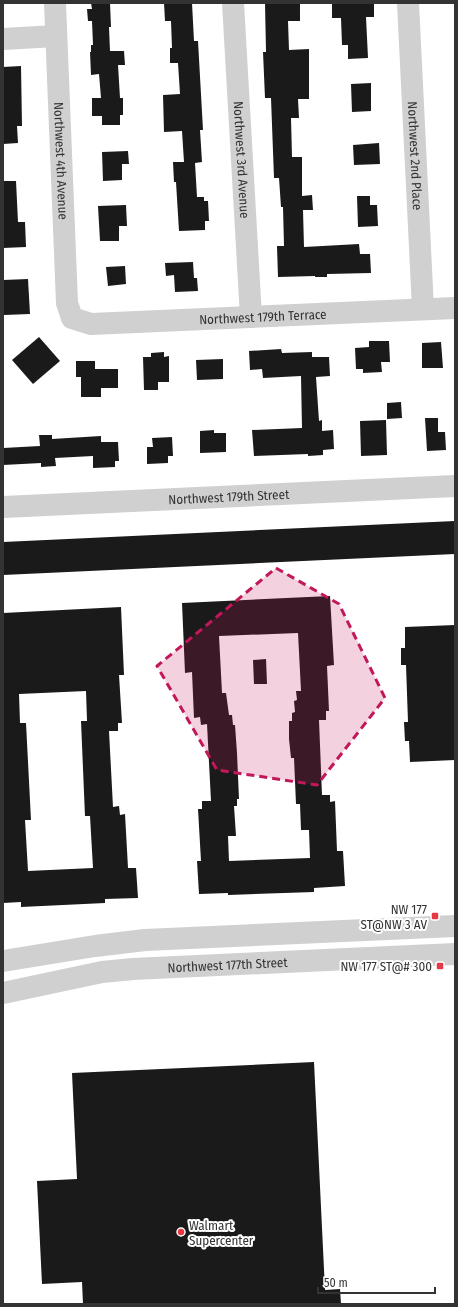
<svg xmlns="http://www.w3.org/2000/svg" width="458" height="1307" font-family="'Fira Sans Condensed',sans-serif">
  <style>
    .building { fill: #1a1a1a; fill-rule: evenodd }
    .lines { fill: none; stroke-linecap: round; stroke-linejoin: round }
    .minor { stroke: #d0d0d0; stroke-width: 22 }
    .marked { fill: #c2185b; fill-opacity: 0.2; stroke: #c2185b; stroke-width: 3; stroke-dasharray: 8 5; stroke-linejoin: round }
    .poi-dot { fill: #e63946; stroke: #fff; stroke-width: 1.5 }
    .labels { text-anchor: middle; dominant-baseline: central; stroke-width: 4; stroke-linejoin: round; paint-order: stroke }
    .street-label { font-size: 13px; fill: #333; stroke: #fff }
    .poi-label { font-size: 13px; fill: #333; stroke: #fff; text-anchor: end }
  </style>
  <rect width="100%" height="100%" fill="#fff"/>
  <!-- building -->
  <g class="building">
    <path d="M91 3H110L111 27H109L110 51H124L125 65H118L120 98H123V115H120V125H102V116H92V98H101L99 74 91 75 90 52H91V45H93L92 21H88L87 9H92Z"/>
    <path d="M164 3H192L194 41H198L203 130H200L202 162 195 163 197 197H204V201H208L209 221H205V230L179 231 176 182H174L173 162H184L182 131 164 132 163 95 180 94 178 63H170V48H172L171 21H165Z"/>
    <path d="M265 3H300V21H288L289 50 309 49V99H298L299 118H291L292 157H302V196L312 195 313 210H303L304 247 359 244 360 254H370L371 273 327 274V277H315V276L278 277 277 246H284L283 207H281L279 178H274L271 98H265L263 52H266Z"/>
    <path d="M374 3V17H366L368 58 348 59V45H342L341 18H332V4Z"/>
    <path d="M21 66 22 126H17L18 143 3 144V67Z"/>
    <path d="M371 83V111L352 112 351 84Z"/>
    <path d="M379 143 380 164 354 165 353 145Z"/>
    <path d="M128 151 129 164H122V180L103 181 102 152Z"/>
    <path d="M3 181H16L18 222H25L26 247 3 248Z"/>
    <path d="M357 196H370V205H377L378 226 358 227Z"/>
    <path d="M126 205 127 226H119V241H100L98 206Z"/>
    <path d="M193 262 194 278H197L198 291 175 292 174 275 166 276 165 263Z"/>
    <path d="M125 266 126 284 108 286 106 267Z"/>
    <path d="M28 279 30 314 4 315 3 280Z"/>
    <path d="M39 337 60 361 33 384 12 360Z"/>
    <path d="M369 341H389L390 362H381L382 372 363 373V369H356L355 348 369 347Z"/>
    <path d="M441 342 443 368H422V343Z"/>
    <path d="M281 349 282 353 312 352V357H329L330 376 316 377 319 421 322 420V431L333 430 334 449 323 450V455L308 456V454L254 456 252 430 302 428 301 376 263 378 262 369 250 370 249 351Z"/>
    <path d="M164 352V357L169 356V382H158V390H144L143 357H151V353Z"/>
    <path d="M223 359V379L197 380 196 360Z"/>
    <path d="M76 361H95V369H118V388H101V397H81V377H76Z"/>
    <path d="M401 402 402 418 387 419V403Z"/>
    <path d="M425 418H438V432H445L446 450 427 451Z"/>
    <path d="M386 420 387 455 361 456 360 421Z"/>
    <path d="M214 430V433H226V452L200 453V431Z"/>
    <path d="M39 435H52V439L101 436V442H118L119 461H115V467L93 468V456L55 458 56 466 41 467V463L3 465V448L40 446Z"/>
    <path d="M172 437 173 456H168V463L147 464V447H153L152 438Z"/>
    <path d="M455 521V554L3 575V542Z"/>
    <path d="M330 596 334 665 327 666 329 711H326V720H319L322 795H330V802L335 801 337 851H343L345 886 314 888V892L228 895V893L199 894 197 861H201L198 809H202V801H211L207 724 201 725 200 717 194 718 192 672 185 673 182 603ZM298 633 301 691H296L297 700 294 701 295 712 292 713V721H289V739L291 758H294L296 804H300L301 830H309L310 858 229 861 228 836H236L234 806H237V799H239L237 753 235 725H233L232 715H229L226 693H222L219 636Z"/>
    <path d="M121 607 124 675H119L122 723H118V731H109L113 807 119 806 120 815 125 814 128 868H136L138 898 105 899V903L21 907V902L3 903V613ZM86 691 87 721H81L85 816H90L93 868 28 871 25 820H31L26 723H20L19 694Z"/>
    <path d="M455 625V760L410 762 409 741H405L404 722H408L406 665H401V648H405V627Z"/>
    <path d="M266 659 267 684H254L253 660Z"/>
    <path d="M314 1062 325 1290 340 1289 341 1304H83L82 1282 42 1284 37 1181 77 1179 72 1073Z"/>
  </g>
  <g class="lines">
    <!-- minor -->
    <g class="minor">
      <path id="s1" d="M55 3 67 303 72 318 91 324 455 308"/>
      <path id="s2" d="M233 3 251 317"/>
      <path id="s3" d="M408 3 423 309"/>
      <path d="M3 39 56 36"/>
      <path id="s4" d="M3 507 455 486"/>
      <path d="M3 961 95 946 145 940 455 926"/>
      <path id="s5" d="M3 993 102 972 133 969 455 954"/>
    </g>
  </g>
  <!-- marked area -->
  <path class="marked" d="M276 568 339 604 385 698 317 785 217 770 157 666Z"/>
  <!-- markers -->
  <g class="poi-dot">
    <rect x="431" y="912" width="8" height="8" rx="2"/>
    <rect x="436" y="962" width="8" height="8" rx="2"/>
    <circle cx="181" cy="1232" r="4"/>
  </g>
  <g class="labels">
    <!-- street labels -->
    <g class="street-label">
      <text stroke="none"><textPath href="#s3" startOffset="153">Northwest 2nd Place</textPath></text>
      <text stroke="none"><textPath href="#s2" startOffset="157">Northwest 3rd Avenue</textPath></text>
      <text stroke="none"><textPath href="#s1" startOffset="158">Northwest 4th Avenue</textPath></text>
      <text stroke="none"><textPath href="#s1" startOffset="508">Northwest 179th Terrace</textPath></text>
      <text stroke="none"><textPath href="#s4" startOffset="226">Northwest 179th Street</textPath></text>
      <text stroke="none"><textPath href="#s5" startOffset="227">Northwest 177th Street</textPath></text>
    </g>
    <!-- poi labels -->
    <g class="poi-label">
      <text x="427" y="909">NW 177<tspan x="427" dy="15">ST@NW 3 AV</tspan></text>
      <text x="432" y="966">NW 177 ST@# 300</text>
      <text x="189" y="1225" text-anchor="start">Walmart<tspan x="189" dy="15">Supercenter</tspan></text>
    </g>
  </g>
  <!-- border -->
  <rect width="458" height="1307" fill="none" stroke="#333333" stroke-width="8"/>
  <!-- scale -->
  <path d="M318 1287v6h117v-6" fill="none" stroke="#333333" stroke-width="2"/>
  <text x="324" y="1287" font-size="12" fill="#333333" stroke="#ffffff" stroke-width="3" paint-order="stroke">50 m</text>
</svg>
